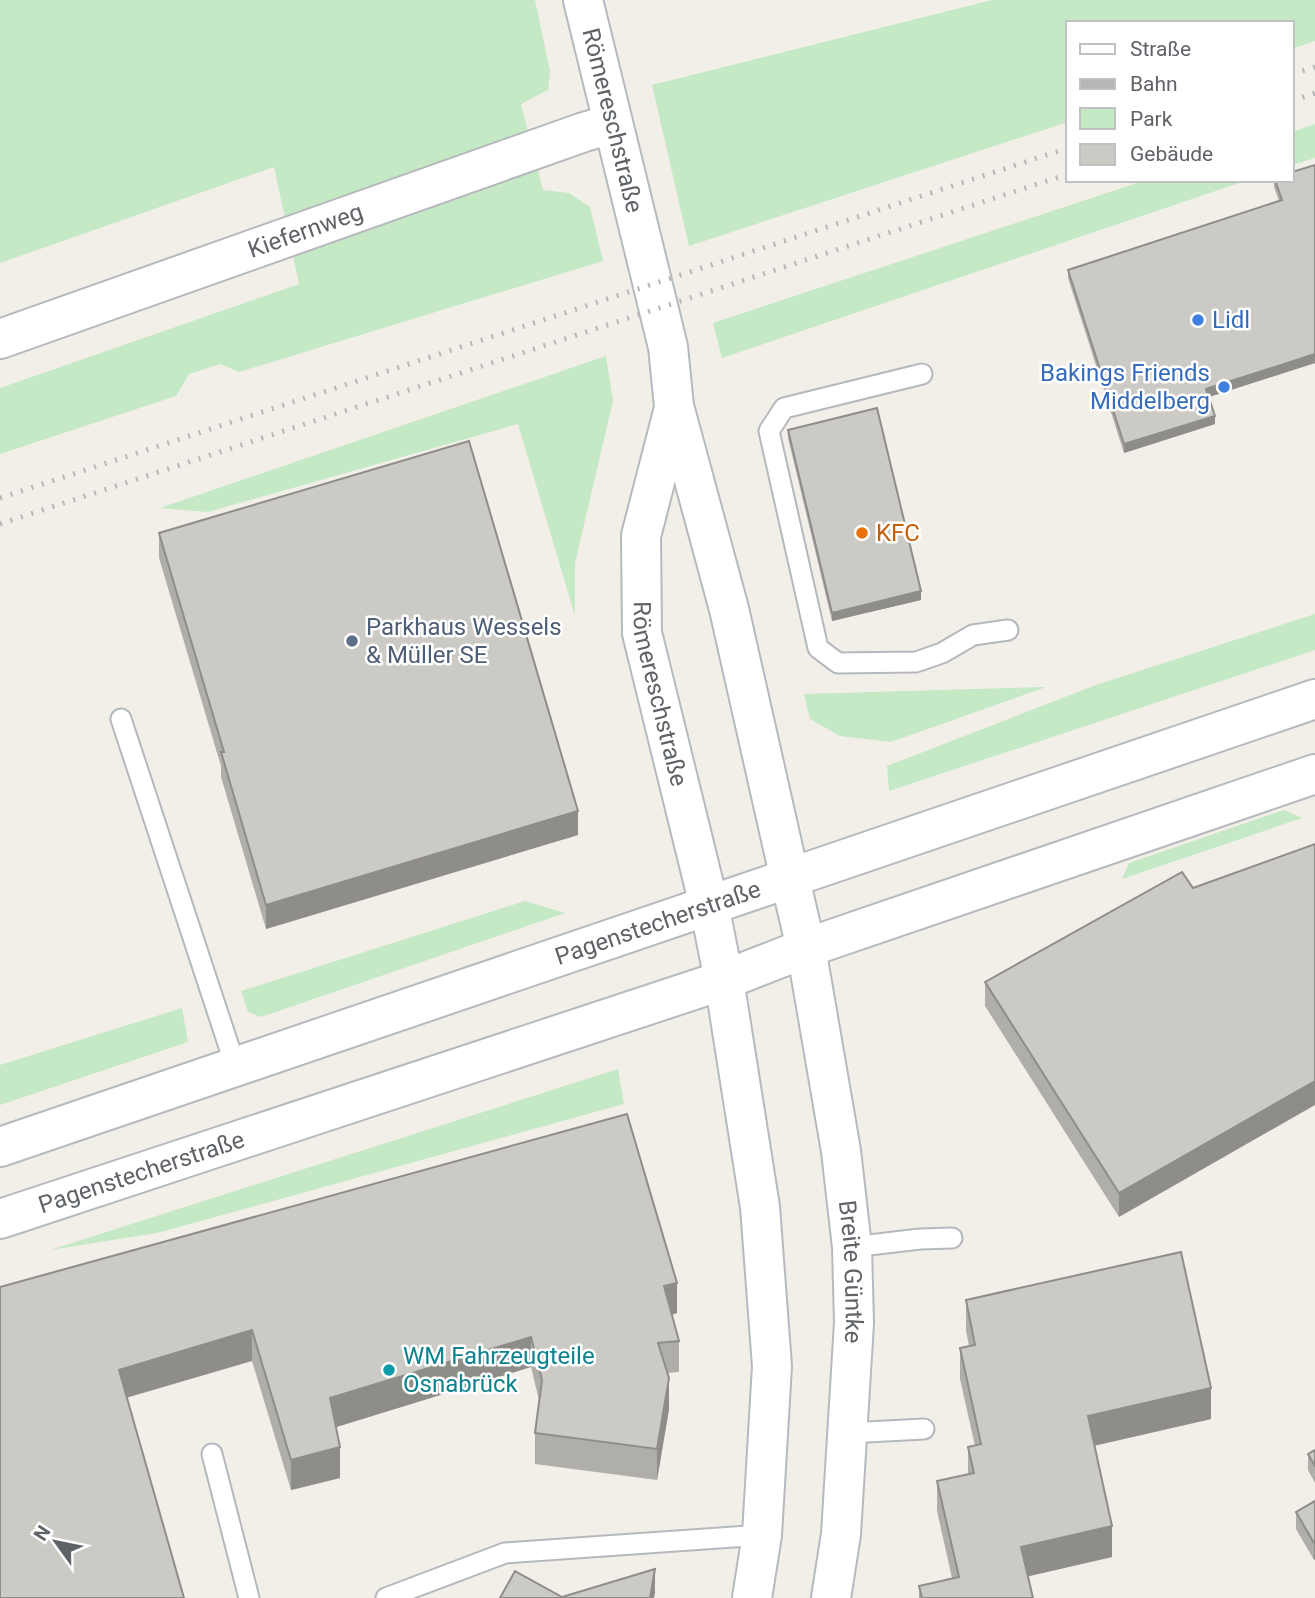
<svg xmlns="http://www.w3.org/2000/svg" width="1315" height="1598" font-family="Roboto,sans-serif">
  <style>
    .green { fill: #c5e8c5 }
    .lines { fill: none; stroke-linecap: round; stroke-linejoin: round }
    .lane-casing { stroke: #b5b8bc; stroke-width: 23 }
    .street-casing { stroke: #b5b8bc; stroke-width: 42 }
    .secondary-casing { stroke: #b6babf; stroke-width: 42 }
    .lane { stroke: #fff; stroke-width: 19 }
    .street { stroke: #fff; stroke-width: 38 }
    .secondary { stroke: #fff; stroke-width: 38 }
    .rail { stroke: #b6b7b8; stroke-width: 5; stroke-dasharray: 2 9; stroke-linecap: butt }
    .wall { fill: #afaea9 }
    .shaded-wall { fill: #8f8d8a }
    .building { fill: #cccac5; stroke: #8f8d8a; stroke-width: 2 }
    .shop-dot { fill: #3f7fe0; stroke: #fff; stroke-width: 2.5 }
    .food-dot { fill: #e8710a; stroke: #fff; stroke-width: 2.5 }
    .service-dot { fill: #5c6f8a; stroke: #fff; stroke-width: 2.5 }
    .culture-dot { fill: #0f9aa8; stroke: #fff; stroke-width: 2.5 }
    .labels { text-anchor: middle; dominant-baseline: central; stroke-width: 5; stroke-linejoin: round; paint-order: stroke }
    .street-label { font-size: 24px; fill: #5f6368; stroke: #fff }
    .shop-label { font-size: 24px; fill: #366cbe; stroke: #fff; text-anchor: start }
    .food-label { font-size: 24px; fill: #c56008; stroke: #fff; text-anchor: start }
    .service-label { font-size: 24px; fill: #4e5e75; stroke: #fff; text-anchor: start }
    .culture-label { font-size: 24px; fill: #0d838f; stroke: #fff; text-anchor: start }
  </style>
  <rect width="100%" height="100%" fill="#f1efe8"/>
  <!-- green -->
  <g class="green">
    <path d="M0 0H535L550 71 548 90 521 104 543 190 569 193 590 207 603 261 239 372 220 364 189 374 176 396 0 454V388L299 284 274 167 0 263Z"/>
    <path d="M992 0H1315V41L1292 49V23H1068V122L689 246 652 85Z"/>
    <path d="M1315 124V158L1292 165V132Z"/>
    <path d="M1146 180H1248L722 358 713 323Z"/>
    <path d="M606 356 613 401 575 563V616L518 424 208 512 160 508Z"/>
    <path d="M1315 614V650L889 791 887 766 1096 685Z"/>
    <path d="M1046 687 891 742 840 736 810 719 804 694Z"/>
    <path d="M1284 810 1302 818 1122 879 1129 863Z"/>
    <path d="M525 901 565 913 261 1017 248 1012 241 991Z"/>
    <path d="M182 1008 188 1042 0 1105V1065Z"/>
    <path d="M618 1069 624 1104 157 1233 50 1250Z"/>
  </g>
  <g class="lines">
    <defs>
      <g id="lane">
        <path d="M922 374 784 408 769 431 818 648 838 663 916 662 942 653 973 635 1008 630"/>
        <path d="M121 719 236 1068"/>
        <path d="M852 1247 920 1239 952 1238"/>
        <path d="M848 1433 924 1429"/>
        <path d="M212 1454 249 1598"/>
        <path d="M386 1598 505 1553 762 1535"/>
      </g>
      <g id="street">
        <path id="s1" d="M0 339 584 132 612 124"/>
      </g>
      <g id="secondary">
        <path id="s2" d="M583 0 668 347 674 406 729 609 790 879 806 948 841 1151 852 1247 854 1323 841 1534 831 1598"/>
        <path id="s3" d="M674 408 641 536 642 633 709 905 724 980 760 1207 772 1366 762 1535 752 1598"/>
        <path id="s4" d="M0 1147 1315 699"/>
        <path id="s5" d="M0 1219 724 980 806 948 1315 774"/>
      </g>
    </defs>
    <!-- lane casing -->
    <use href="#lane" class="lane-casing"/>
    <!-- street casing -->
    <use href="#street" class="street-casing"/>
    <!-- secondary casing -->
    <use href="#secondary" class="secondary-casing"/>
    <!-- lane -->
    <use href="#lane" class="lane"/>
    <!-- street -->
    <use href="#street" class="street"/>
    <!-- secondary -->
    <use href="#secondary" class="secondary"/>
    <!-- rail -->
    <g class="rail">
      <path d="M1292 74 1315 67"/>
      <path d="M1292 101 1315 93"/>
      <path d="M0 498 1068 148"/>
      <path d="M0 524 1068 174"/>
    </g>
  </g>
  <!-- wall -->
  <g class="wall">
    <path d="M1315 165V363L1208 397 1215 424 1124 453 1068 278V270L1279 201 1274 187V180H1292Z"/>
    <path d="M788 430 921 600 832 621 788 438Z"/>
    <path d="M159 533 578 835 266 929 221 777V766L159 558Z"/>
    <path d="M1182 872 1119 1217 985 1006V982Z"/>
    <path d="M0 1287 677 1313 672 1315 679 1341V1372L667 1373 669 1409 657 1480 535 1464V1433L539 1400 531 1367 336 1427 340 1478 291 1490 252 1361Z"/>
    <path d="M966 1300 1211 1419 1094 1446 1112 1557 1028 1576 1033 1598H919V1586L952 1578 937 1511V1481L968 1474V1447L975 1446 960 1379V1348L969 1346 966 1331Z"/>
    <path d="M1315 1450V1483L1308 1470V1454Z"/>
    <path d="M1315 1501V1559L1314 1560 1296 1529V1512Z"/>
  </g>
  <!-- shaded-wall -->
  <g class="shaded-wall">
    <path d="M1315 354V363L1206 398V389Z"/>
    <path d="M1215 416V424L1124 453V444Z"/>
    <path d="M921 591V600L832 621V613Z"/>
    <path d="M578 811V835L266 929V905Z"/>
    <path d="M1315 1081V1105L1119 1217V1193Z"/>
    <path d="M677 1283V1313L664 1317V1286Z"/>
    <path d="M252 1330V1361L119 1400V1370Z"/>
    <path d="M531 1337V1367L330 1429V1398Z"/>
    <path d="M669 1378V1409L657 1480V1449Z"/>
    <path d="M1211 1388V1419L1088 1447V1416Z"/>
    <path d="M340 1447V1478L291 1490V1460Z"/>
    <path d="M1112 1526V1557L1021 1578V1547Z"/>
    <path d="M1315 1542V1559L1314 1560V1543Z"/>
    <path d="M655 1569V1593L654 1598H650Z"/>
  </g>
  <!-- building -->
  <g class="building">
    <path d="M1315 165V354L1206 389 1215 416 1124 444 1068 270 1282 200 1275 180H1292V172Z"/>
    <path d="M877 408 921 591 832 613 788 430Z"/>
    <path d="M469 441 578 811 266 905 221 752H224L159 533Z"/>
    <path d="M1315 844V1081L1119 1193 985 982 1182 872 1193 888Z"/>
    <path d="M627 1114 677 1283 664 1286 679 1341 658 1343 669 1378 657 1449 535 1433 542 1380 531 1337 330 1398 340 1447 291 1460 252 1330 119 1370 184 1598H0V1287Z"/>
    <path d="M1181 1252 1211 1388 1088 1416 1112 1526 1021 1547 1033 1598H922L919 1586 959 1577 937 1481 974 1473 968 1447 981 1444 960 1348 975 1345 966 1300Z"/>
    <path d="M1315 1450V1466L1308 1454Z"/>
    <path d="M1315 1501V1542L1314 1543 1296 1512Z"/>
    <path d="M655 1569 650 1598H500L515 1571 562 1597Z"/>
  </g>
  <!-- markers -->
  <g class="shop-dot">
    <circle cx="1198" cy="320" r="7"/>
    <circle cx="1224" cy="387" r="7"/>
  </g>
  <circle class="food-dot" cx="862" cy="533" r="7"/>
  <circle class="service-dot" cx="352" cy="641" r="7"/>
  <circle class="culture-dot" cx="389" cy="1370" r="7"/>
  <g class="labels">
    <!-- street labels -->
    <g class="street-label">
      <text stroke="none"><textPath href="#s2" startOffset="124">Römereschstraße</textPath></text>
      <text stroke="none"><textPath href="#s1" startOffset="324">Kiefernweg</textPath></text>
      <text stroke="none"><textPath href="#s3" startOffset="292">Römereschstraße</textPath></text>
      <text stroke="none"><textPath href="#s4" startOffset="695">Pagenstecherstraße</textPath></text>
      <text stroke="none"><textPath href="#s5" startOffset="149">Pagenstecherstraße</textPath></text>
      <text stroke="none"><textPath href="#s2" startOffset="1302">Breite Güntke</textPath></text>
    </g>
    <!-- shop labels -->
    <g class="shop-label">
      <text x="1212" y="320">Lidl</text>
      <text x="1210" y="373" text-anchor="end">Bakings Friends<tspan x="1210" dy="28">Middelberg</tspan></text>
    </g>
    <!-- food labels -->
    <g class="food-label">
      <text x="876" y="533">KFC</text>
    </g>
    <!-- service labels -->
    <g class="service-label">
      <text x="366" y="627">Parkhaus Wessels<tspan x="366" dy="28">&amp; Müller SE</tspan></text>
    </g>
    <!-- culture labels -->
    <g class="culture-label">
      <text x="403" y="1356">WM Fahrzeugteile<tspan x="403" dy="28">Osnabrück</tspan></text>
    </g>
  </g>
  <!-- legend -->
  <rect x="1066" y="21" width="228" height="161" fill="#ffffff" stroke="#bfc1c3" stroke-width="2"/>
  <rect x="1080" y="44" width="35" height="10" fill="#ffffff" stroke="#bfc1c3" stroke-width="2"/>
  <text x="1130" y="56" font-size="21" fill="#5f6368">Straße</text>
  <rect x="1080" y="79" width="35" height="10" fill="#b6b7b8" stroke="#bfc1c3" stroke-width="2"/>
  <text x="1130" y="91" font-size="21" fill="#5f6368">Bahn</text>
  <rect x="1080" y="108" width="35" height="21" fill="#c5e8c5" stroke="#bfc1c3" stroke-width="2"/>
  <text x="1130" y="126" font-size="21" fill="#5f6368">Park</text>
  <rect x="1080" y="144" width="35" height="21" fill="#cccac5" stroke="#bfc1c3" stroke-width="2"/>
  <text x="1130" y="161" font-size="21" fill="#5f6368">Gebäude</text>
  <!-- north arrow -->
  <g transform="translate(56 1542) rotate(303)" stroke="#ffffff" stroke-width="5" paint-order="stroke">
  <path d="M0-5L12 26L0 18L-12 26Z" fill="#5f6368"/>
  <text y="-10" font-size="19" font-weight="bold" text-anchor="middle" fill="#5f6368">N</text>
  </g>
</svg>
